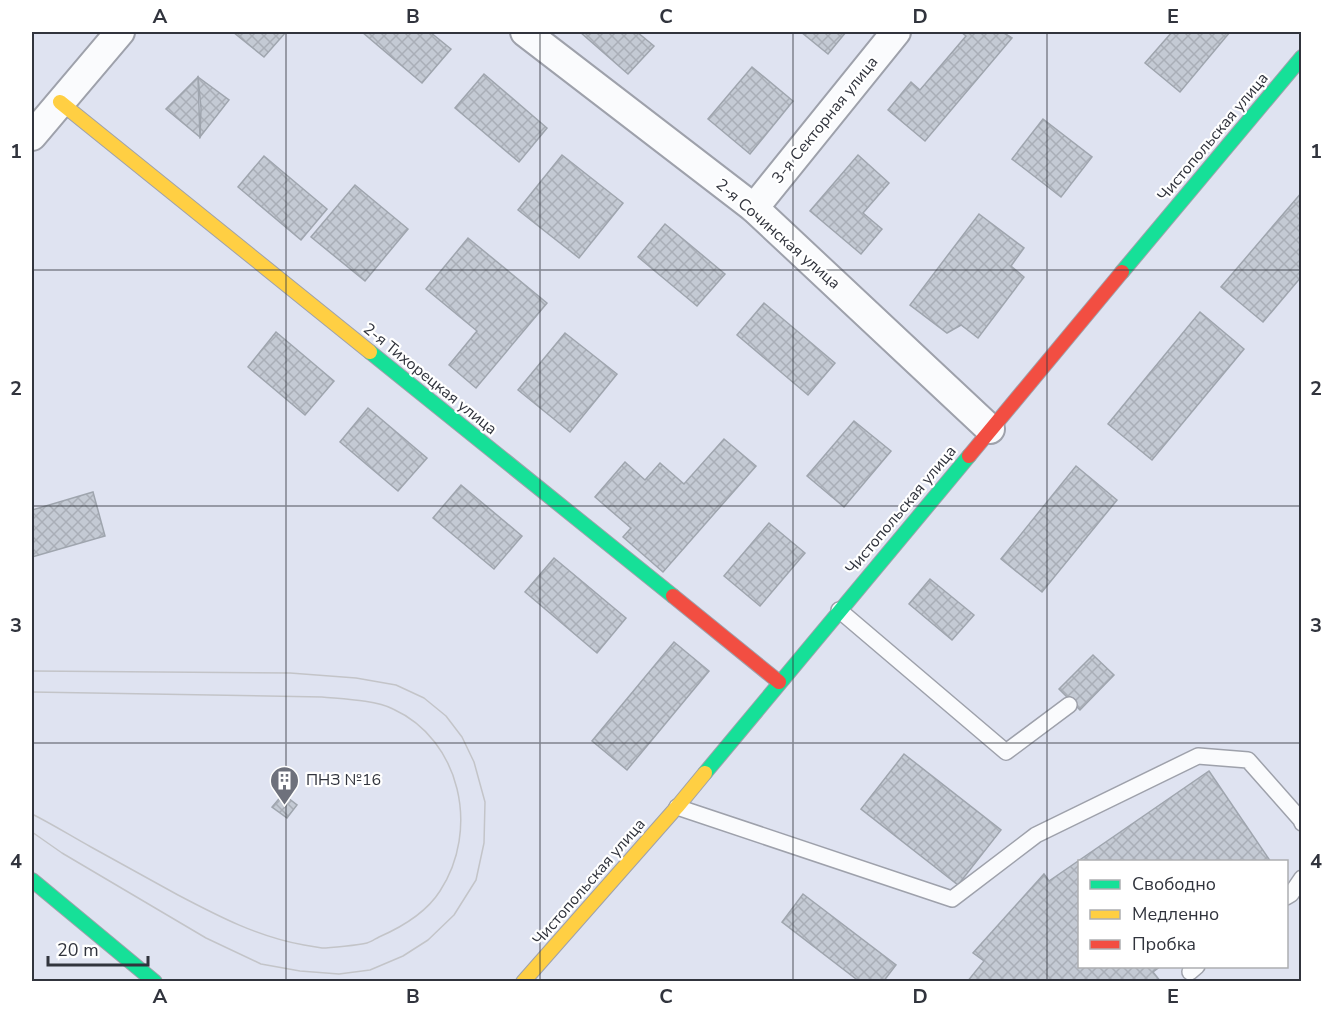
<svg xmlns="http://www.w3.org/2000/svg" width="1333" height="1013" font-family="'Nunito Sans',sans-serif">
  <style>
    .building { fill: url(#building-cross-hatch); stroke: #9fa5ae; stroke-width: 1.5 }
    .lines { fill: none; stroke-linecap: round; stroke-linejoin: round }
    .lane-casing { stroke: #9ea1ab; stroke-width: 18 }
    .street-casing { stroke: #9ea1ab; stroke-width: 32 }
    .fast-casing { stroke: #9ea1ab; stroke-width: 16 }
    .slow-casing { stroke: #9ea1ab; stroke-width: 16 }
    .jam-casing { stroke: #9ea1ab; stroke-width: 16 }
    .lane { stroke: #fafbfd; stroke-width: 15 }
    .street { stroke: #fafbfd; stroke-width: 28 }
    .fast { stroke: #16e098; stroke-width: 14 }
    .slow { stroke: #ffcf43; stroke-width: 14 }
    .jam { stroke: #f24e42; stroke-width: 14 }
    .tram { stroke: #c3c4c8; stroke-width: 1.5 }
    .grid { fill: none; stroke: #31343d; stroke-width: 1.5; stroke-opacity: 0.55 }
    .labels { text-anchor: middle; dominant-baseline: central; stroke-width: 4.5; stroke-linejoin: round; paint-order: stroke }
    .street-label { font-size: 16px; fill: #31343d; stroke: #fff }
    .poi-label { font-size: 16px; fill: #31343d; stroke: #fff; text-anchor: start }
    .neatline { fill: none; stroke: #31343d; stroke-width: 2 }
    .grid-label { font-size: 20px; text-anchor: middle; font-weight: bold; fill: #31343d }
  </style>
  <defs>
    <pattern id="building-cross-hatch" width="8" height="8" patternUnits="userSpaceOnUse" patternTransform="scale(1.5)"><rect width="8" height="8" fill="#c4cad4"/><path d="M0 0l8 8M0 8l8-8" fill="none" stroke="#a9aeb7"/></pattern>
  </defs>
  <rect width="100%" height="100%" fill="#dfe3f1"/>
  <!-- building -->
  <g class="building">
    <path d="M233 32H286L264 57Z"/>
    <path d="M362 32H430L451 49 422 83Z"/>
    <path d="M580 32H637L654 46 628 74Z"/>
    <path d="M801 32H846L828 54Z"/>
    <path d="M961 32H1005L1004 33 1012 38 925 141 888 110 911 82 920 90 966 36Z"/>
    <path d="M1172 32H1230L1180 92 1145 63Z"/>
    <path d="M752 67 793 101 750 154 708 119Z"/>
    <path d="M484 74 547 128 519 162 455 108Z"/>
    <path d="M198 77 229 100 200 137 201 108Z"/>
    <path d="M198 77 200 137 166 109Z"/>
    <path d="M1043 119 1092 157 1061 197 1012 159Z"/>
    <path d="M562 155 623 203 579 258 518 210Z"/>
    <path d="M858 155 889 183 863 213 882 229 861 254 810 211Z"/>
    <path d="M264 156 327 209 301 240 238 187Z"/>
    <path d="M355 185 408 229 365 281 311 237Z"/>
    <path d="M1302 192V276L1263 322 1221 287Z"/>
    <path d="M979 214 1024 248 1011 266 1024 277 978 338 961 325 947 333 910 305Z"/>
    <path d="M665 224 725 274 697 306 638 257Z"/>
    <path d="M468 238 547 303 476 388 449 365 477 331 426 289Z"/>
    <path d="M764 303 835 363 808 395 737 335Z"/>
    <path d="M1200 312 1244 349 1152 460 1108 424Z"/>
    <path d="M276 332 334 381 305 415 248 367Z"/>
    <path d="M565 333 617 374 570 432 518 390Z"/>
    <path d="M368 408 427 458 398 491 340 442Z"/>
    <path d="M854 421 891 451 844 507 807 476Z"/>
    <path d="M724 439 756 466 663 572 623 537 631 528 595 497 625 462 645 480 660 463 684 484Z"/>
    <path d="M1076 466 1117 500 1042 592 1001 559Z"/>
    <path d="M461 485 522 536 494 569 433 518Z"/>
    <path d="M93 492 105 536 32 557V510Z"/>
    <path d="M769 523 805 553 760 606 724 576Z"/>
    <path d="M554 558 626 618 597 653 525 592Z"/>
    <path d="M930 579 974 615 952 640 909 604Z"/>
    <path d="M674 642 709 671 627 770 592 741Z"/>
    <path d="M1093 655 1114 675 1080 710 1059 689Z"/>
    <path d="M904 754 1001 830 958 885 861 809Z"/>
    <path d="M1209 771 1271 862H1080V966H1161L1153 972 1161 982H967L984 961 973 953 1044 874 1049 881Z"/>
    <path d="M283 794 297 805 287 818 272 807Z"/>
    <path d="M803 894 896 965 883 982H860L782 922Z"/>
  </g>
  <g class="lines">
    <defs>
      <g id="lane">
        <path d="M839 610 1006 752 1069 705"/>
        <path d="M677 807 952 899 1036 835 1198 756 1248 760 1301 820 1302 823"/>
        <path d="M1286 897 1291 894 1302 878"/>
        <path d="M1190 972 1197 966"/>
      </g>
      <g id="street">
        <path d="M525 32 754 208 990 429"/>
        <path d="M32 136 120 32"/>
        <path d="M754 208 896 32"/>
      </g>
      <g id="fast">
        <path d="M1122 272 1302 57"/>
        <path d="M370 352 673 596"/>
        <path d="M705 773 969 456"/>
        <path d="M32 880 155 982"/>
      </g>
      <g id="slow">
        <path d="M60 102 370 352"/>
        <path d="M523 982 677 807 705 773"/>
      </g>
      <g id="jam">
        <path d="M969 456 1122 272"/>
        <path d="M673 596 779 682"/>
      </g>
    </defs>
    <!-- lane casing -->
    <use href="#lane" class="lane-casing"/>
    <!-- street casing -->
    <use href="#street" class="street-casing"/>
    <!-- fast casing -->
    <use href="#fast" class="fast-casing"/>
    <!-- slow casing -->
    <use href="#slow" class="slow-casing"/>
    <!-- jam casing -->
    <use href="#jam" class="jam-casing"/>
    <!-- lane -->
    <use href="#lane" class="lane"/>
    <!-- street -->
    <use href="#street" class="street"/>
    <!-- fast -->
    <use href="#fast" class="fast"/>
    <!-- slow -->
    <use href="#slow" class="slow"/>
    <!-- jam -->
    <use href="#jam" class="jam"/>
    <!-- tram -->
    <g class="tram">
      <path d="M32 671 290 673 356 678 396 685 424 698 446 716 462 737 474 762 485 802 484 843 476 880 454 915 428 940 403 956 370 970 339 974 300 971 261 964 206 938 62 853 32 832"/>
      <path d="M32 692 322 697C342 699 375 700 393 709 461 740 480 830 440 891 426 913 402 927 379 937 375 939 371 942 367 943 359 945 330 948 322 948 316 947 310 946 304 945 258 937 218 916 178 895 149 879 120 863 91 847 71 836 52 824 32 814"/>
    </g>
  </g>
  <!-- grid -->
  <path class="grid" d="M286 32V982M540 32V982M793 32V982M1047 32V982M32 270H1302M32 506H1302M32 743H1302"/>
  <!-- icons -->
  <defs>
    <symbol id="building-pin" viewBox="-11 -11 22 30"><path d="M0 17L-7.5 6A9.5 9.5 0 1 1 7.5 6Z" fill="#6e717c" stroke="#fff"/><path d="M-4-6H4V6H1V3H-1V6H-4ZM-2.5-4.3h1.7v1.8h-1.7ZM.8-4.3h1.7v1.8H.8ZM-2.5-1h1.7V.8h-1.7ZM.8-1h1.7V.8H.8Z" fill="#fff"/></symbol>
  </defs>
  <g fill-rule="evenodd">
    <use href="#building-pin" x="268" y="764" width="33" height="45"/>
  </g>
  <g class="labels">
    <!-- street labels -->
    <g class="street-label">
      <text transform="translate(825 120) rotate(-51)">3-я Секторная улица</text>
      <text transform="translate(1213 137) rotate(-50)">Чистопольская улица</text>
      <text transform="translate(778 234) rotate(41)">2-я Сочинская улица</text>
      <text transform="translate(430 379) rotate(39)">2-я Тихорецкая улица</text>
      <text transform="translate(901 510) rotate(-50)">Чистопольская улица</text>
      <text transform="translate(589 882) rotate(-49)">Чистопольская улица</text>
    </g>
    <!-- poi labels -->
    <g class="poi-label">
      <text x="306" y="780">ПНЗ №16</text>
    </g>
  </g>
  <!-- border -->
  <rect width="1333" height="1013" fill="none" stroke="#ffffff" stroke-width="66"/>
  <!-- legend -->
  <rect x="1078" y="860" width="210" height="108" fill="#ffffff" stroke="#adaeb1" stroke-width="1.5"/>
  <rect x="1090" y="880" width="30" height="9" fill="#16e098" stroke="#adaeb1" stroke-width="1.5"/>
  <text x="1132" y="890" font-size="18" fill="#31343d">Свободно</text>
  <rect x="1090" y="910" width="30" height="9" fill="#ffcf43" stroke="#adaeb1" stroke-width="1.5"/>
  <text x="1132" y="920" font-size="18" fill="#31343d">Медленно</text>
  <rect x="1090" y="940" width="30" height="9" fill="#f24e42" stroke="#adaeb1" stroke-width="1.5"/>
  <text x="1132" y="950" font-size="18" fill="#31343d">Пробка</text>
  <!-- scale -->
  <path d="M48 956v9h100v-9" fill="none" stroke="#31343d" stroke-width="3"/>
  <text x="57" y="956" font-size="18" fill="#31343d" stroke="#ffffff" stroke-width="4.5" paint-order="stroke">20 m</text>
  <rect x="33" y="33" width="1267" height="947" class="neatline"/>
  <g class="grid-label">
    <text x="160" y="23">A</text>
    <text x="413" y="23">B</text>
    <text x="666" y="23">C</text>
    <text x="920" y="23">D</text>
    <text x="1173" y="23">E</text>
    <text x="16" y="158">1</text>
    <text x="1316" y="158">1</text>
    <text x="16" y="395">2</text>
    <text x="1316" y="395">2</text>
    <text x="16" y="632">3</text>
    <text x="1316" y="632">3</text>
    <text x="16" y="868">4</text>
    <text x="1316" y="868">4</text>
    <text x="160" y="1003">A</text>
    <text x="413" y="1003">B</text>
    <text x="666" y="1003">C</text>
    <text x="920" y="1003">D</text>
    <text x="1173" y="1003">E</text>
  </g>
</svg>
